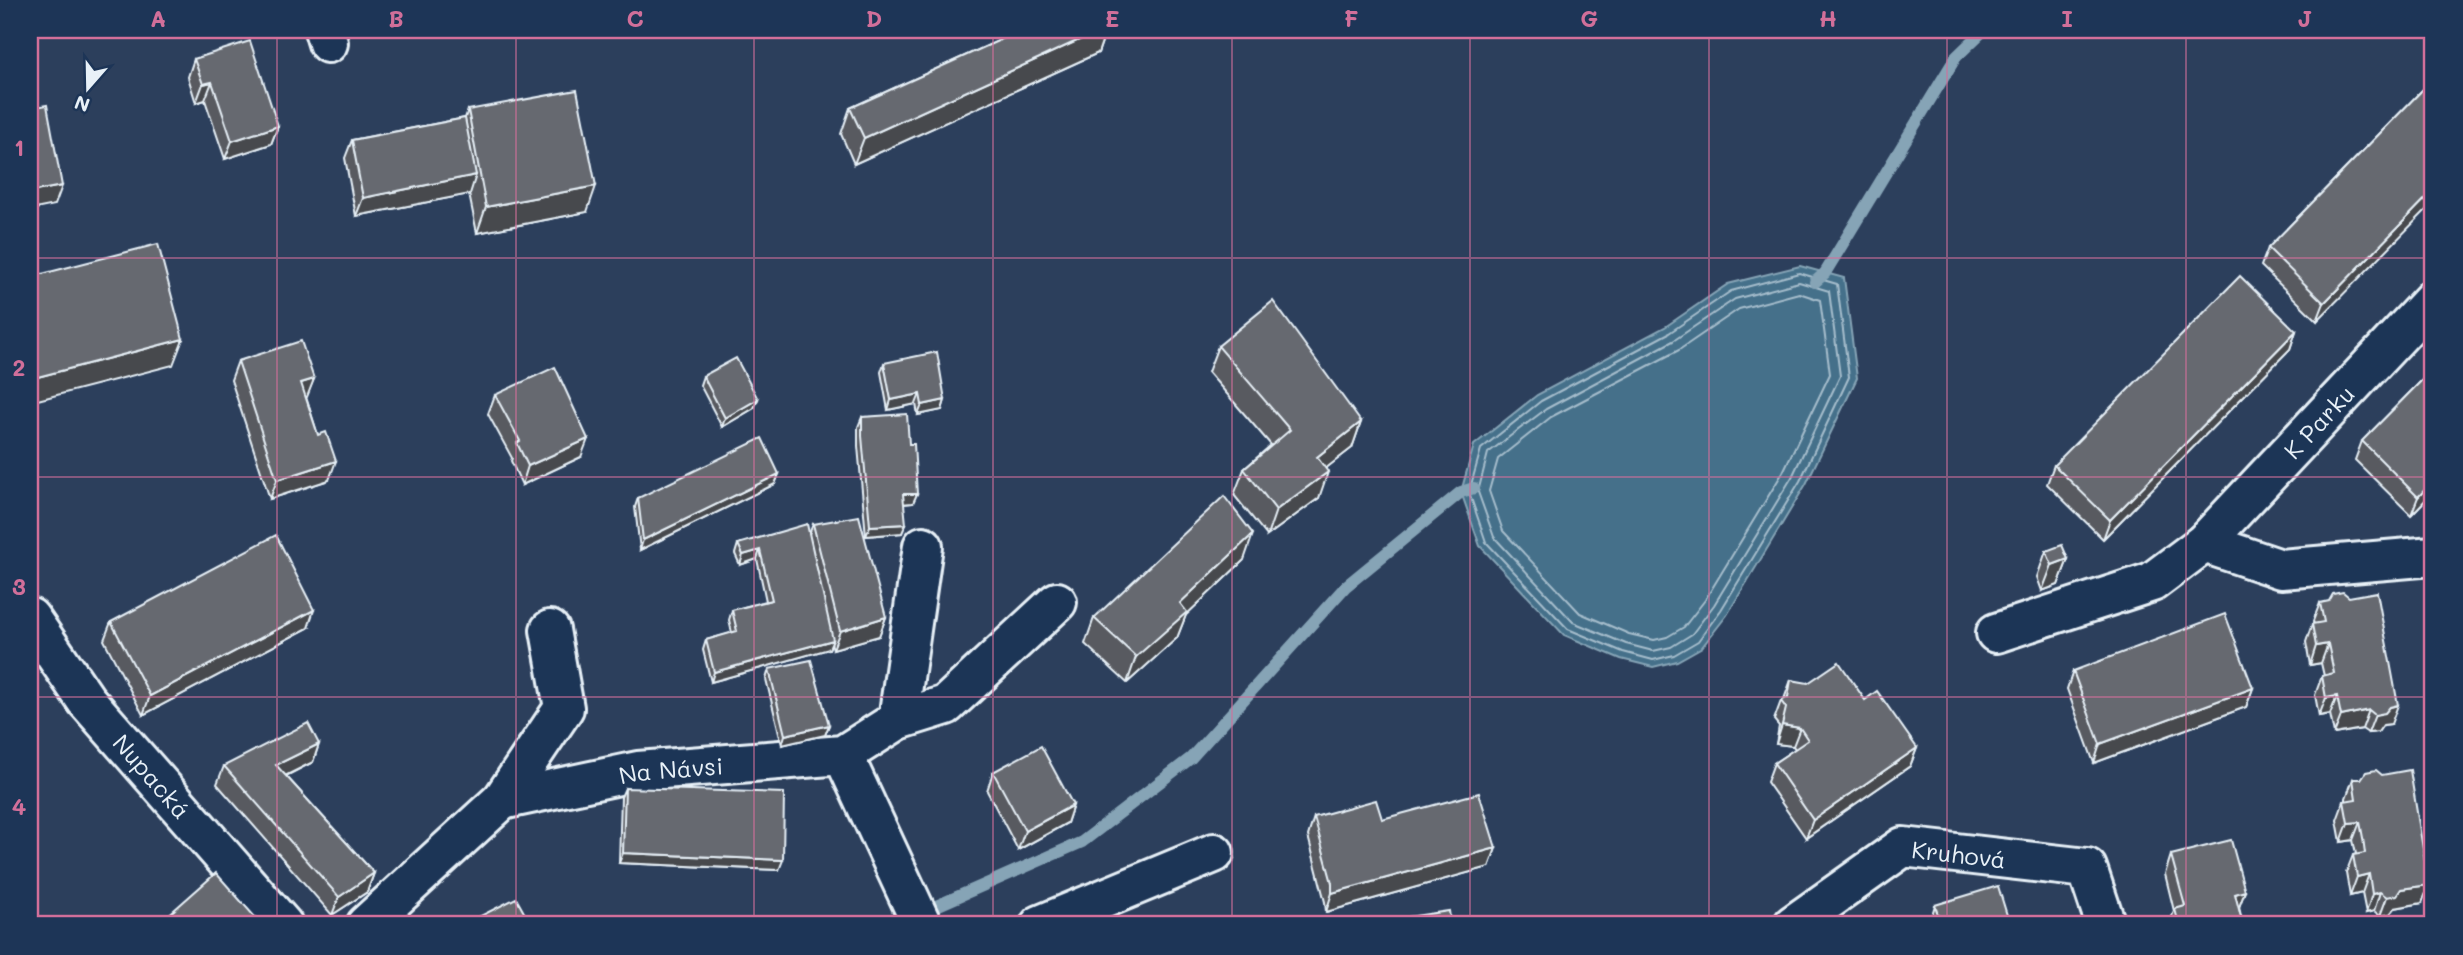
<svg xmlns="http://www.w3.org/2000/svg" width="2463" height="955" font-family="Mali,sans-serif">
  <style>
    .water { fill: #44708a; stroke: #86a4b6; stroke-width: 2 }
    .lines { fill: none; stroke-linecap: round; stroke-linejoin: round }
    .shore { stroke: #a6bdcc; stroke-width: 2 }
    .stream { stroke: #86a4b6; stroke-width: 12 }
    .minor-casing { stroke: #e8f1f8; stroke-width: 44 }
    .tertiary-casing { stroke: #e8f1f8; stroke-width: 44 }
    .minor { stroke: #1d3557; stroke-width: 38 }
    .tertiary { stroke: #1d3557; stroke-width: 38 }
    .wall { fill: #585a60; stroke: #e8f1f8; stroke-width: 2 }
    .shaded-wall { fill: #474a4e; stroke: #e8f1f8; stroke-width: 2 }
    .building { fill: #666970; stroke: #e8f1f8; stroke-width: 2 }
    .grid { fill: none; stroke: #d16f9a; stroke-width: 2; stroke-opacity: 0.55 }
    .labels { text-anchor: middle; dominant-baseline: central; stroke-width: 5; stroke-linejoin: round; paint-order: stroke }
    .street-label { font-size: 24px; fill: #e8f1f8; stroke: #1d3557 }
    .neatline { fill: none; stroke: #d16f9a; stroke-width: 2.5 }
    .grid-label { font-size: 23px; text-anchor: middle; font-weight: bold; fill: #d16f9a }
  </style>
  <rect width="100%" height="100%" fill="#2c3f5c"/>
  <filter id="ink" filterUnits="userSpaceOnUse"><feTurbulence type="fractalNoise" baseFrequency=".0143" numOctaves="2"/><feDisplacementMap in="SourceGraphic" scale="14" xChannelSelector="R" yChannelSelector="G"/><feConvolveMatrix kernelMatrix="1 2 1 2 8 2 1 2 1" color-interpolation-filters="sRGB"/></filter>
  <g filter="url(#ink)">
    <!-- water -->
    <path class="water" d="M1800 266 1844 278 1857 378 1806 484 1727 615 1702 647 1677 661 1653 667 1621 659 1564 635 1480 546 1461 492 1474 445 1537 395 1665 327 1728 284Z"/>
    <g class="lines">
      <!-- shore -->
      <g class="shore">
        <path d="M1799 273 1837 284 1849 377 1800 481 1721 610 1698 641 1674 655 1653 660 1623 652 1568 629 1486 542 1469 492 1481 449 1541 401 1669 333 1731 291Z"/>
        <path d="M1799 282 1829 291 1840 376 1792 477 1714 605 1692 634 1671 647 1653 651 1626 644 1573 622 1494 537 1478 492 1488 453 1546 409 1673 341 1735 299Z"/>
        <path d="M1799 293 1820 300 1830 374 1783 472 1705 600 1684 627 1667 637 1654 640 1629 634 1580 613 1503 531 1489 491 1498 459 1551 417 1679 350 1739 309Z"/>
      </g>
      <!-- stream -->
      <g class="stream">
        <path d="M1815 282 1825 273 1956 57 1984 30"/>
        <path d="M893 925 1082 842 1191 758 1346 586 1461 492 1474 488"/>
      </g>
      <defs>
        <g id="minor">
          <path d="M324 30 328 43"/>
          <path d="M2204 543 2281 569 2433 556"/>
          <path id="s1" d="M1996 633 2152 582 2204 543 2433 299"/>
          <path d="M898 720 923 546"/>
          <path d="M843 755 922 925"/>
          <path id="s2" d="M502 800 638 771 843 755 898 720 946 705 1057 602"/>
          <path d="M366 925 502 800 564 708 550 630"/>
          <path d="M1040 925 1214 853"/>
          <path id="s3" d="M1793 925 1903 847 2087 868 2106 925"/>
        </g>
        <g id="tertiary">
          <path id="s4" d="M30 618 86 700 283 925"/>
        </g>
      </defs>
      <!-- minor casing -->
      <use href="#minor" class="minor-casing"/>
      <!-- tertiary casing -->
      <use href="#tertiary" class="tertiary-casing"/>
      <!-- minor -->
      <use href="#minor" class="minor"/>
      <!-- tertiary -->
      <use href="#tertiary" class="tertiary"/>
    </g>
    <!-- wall -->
    <g class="wall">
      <path d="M1022 30H1106L1098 53 854 164 841 134 850 108Z"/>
      <path d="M194 59 278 126 271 144 225 159 205 100 196 103 188 77Z"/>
      <path d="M2433 79 2317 321 2261 266 2268 248Z"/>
      <path d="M468 110 587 212 477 233 469 194 356 216 345 158 352 140 465 118Z"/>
      <path d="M2296 331 2290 349 2103 539 2047 484 2054 465Z"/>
      <path d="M1218 346 1361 422 1352 448 1326 468 1319 498 1267 536 1234 495 1244 469 1271 445 1208 372Z"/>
      <path d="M238 361 314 379 306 397 318 435 329 480 270 499 231 380Z"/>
      <path d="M884 363 945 400 942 410 918 415 916 404 888 410 881 372Z"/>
      <path d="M2433 369V492L2411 515 2355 460 2362 441Z"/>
      <path d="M703 376 758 399 754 408 722 427 700 385Z"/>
      <path d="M495 395 581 457 522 485 511 461 512 458 488 414Z"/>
      <path d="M862 417 913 503 904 504 902 533 866 536 858 446V427Z"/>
      <path d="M779 474 775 484 640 550 635 507 638 498Z"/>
      <path d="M813 524 886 617 879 636 833 649 831 643 829 649 711 682 703 650 706 640 732 633 729 620 732 610 766 601 757 559 740 565 735 554 738 544 809 534Z"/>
      <path d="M2046 551 2068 559 2058 585 2042 591 2037 577Z"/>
      <path d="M1244 560 1186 615 1177 638 1127 683 1085 644 1094 618Z"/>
      <path d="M2320 603 2391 724 2383 725 2378 732 2368 733 2362 729 2334 734 2330 714 2319 716 2315 695 2322 676H2324L2321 663 2310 665 2306 642 2312 624H2314L2313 621Z"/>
      <path d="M111 622 308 628 143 715 104 640Z"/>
      <path d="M769 669 829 725 825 735 782 745 766 679Z"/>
      <path d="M2073 671 2253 688 2246 707 2094 763 2067 689Z"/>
      <path d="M1791 680 1865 700 1917 748 1910 766 1806 838 1767 782 1774 763 1795 749 1793 746 1776 744 1779 726 1774 720 1781 701 1784 699Z"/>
      <path d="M319 744 313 762 286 776 374 873 367 892 332 915 217 784 224 766Z"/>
      <path d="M993 772 1073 805 1067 823 1018 850 987 791Z"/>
      <path d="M2353 779 2422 903 2395 908 2390 914 2380 916 2374 911 2366 913 2362 893 2350 896 2346 873 2353 855 2356 854 2353 840 2341 842 2337 820 2344 801H2346V798Z"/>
      <path d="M625 788 779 870 619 863 621 797Z"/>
      <path d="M1314 817 1496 848 1489 867 1326 912 1325 902 1308 836Z"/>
      <path d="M2171 855 2245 891 2239 907 2243 925H2169L2174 911 2165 874Z"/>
      <path d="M1935 905 2010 925H1929Z"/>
    </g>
    <!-- shaded-wall -->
    <g class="shaded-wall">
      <path d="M1101 30H1106L1098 53 854 164 864 138Z"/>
      <path d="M212 82 205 100 196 103 203 84Z"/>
      <path d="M278 126 271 144 225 159 232 141Z"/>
      <path d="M476 175 470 194 356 216 363 198Z"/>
      <path d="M62 186 55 205 30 210V192Z"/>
      <path d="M596 186 587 212 477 233 486 207Z"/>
      <path d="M2433 191V203L2317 321 2324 303Z"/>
      <path d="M2296 331 2290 349 2103 539 2110 520Z"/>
      <path d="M183 339 173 365 30 402V379Z"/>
      <path d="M314 379 307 397 294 401 301 383Z"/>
      <path d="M920 394 916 404 888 410 891 400Z"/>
      <path d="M758 399 754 408 722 427 725 418Z"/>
      <path d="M945 400 942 410 918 415 922 405Z"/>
      <path d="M1361 422 1352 448 1307 483 1317 457Z"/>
      <path d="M588 439 581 457 522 485 528 466Z"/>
      <path d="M336 461 329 480 270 499 277 480Z"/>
      <path d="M1328 472 1319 498 1267 536 1276 510Z"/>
      <path d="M779 474 775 484 640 550 643 540Z"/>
      <path d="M2433 481V492L2411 515 2418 497Z"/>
      <path d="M903 494H917L913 503 900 504Z"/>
      <path d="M906 524 902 533 866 536 870 526Z"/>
      <path d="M1253 534 1244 560 1186 615 1177 638 1127 683 1136 657 1180 603Z"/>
      <path d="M760 550 757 559 740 565 743 555Z"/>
      <path d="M2068 559 2058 585 2042 591 2052 565Z"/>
      <path d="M314 610 308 628 143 715 150 696Z"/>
      <path d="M886 617 879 636 833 649 840 631Z"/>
      <path d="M833 640 829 649 711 682 714 672Z"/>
      <path d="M2328 644 2321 663 2310 665 2316 646Z"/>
      <path d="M2253 688 2246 707 2094 763 2100 744Z"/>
      <path d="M2337 696 2330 714 2319 716 2326 698Z"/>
      <path d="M2398 705 2391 724 2383 725 2378 732 2368 733 2375 715 2390 707Z"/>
      <path d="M2369 710 2362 729 2334 734 2341 716Z"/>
      <path d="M829 725 825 735 782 745 785 735Z"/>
      <path d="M1782 725 1800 728 1793 746 1776 744Z"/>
      <path d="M319 744 313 762 269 784 276 765Z"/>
      <path d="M1917 748 1910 766 1806 838 1813 820Z"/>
      <path d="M1073 805 1067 823 1018 850 1025 831Z"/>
      <path d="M2360 822 2353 840 2341 842 2348 823Z"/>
      <path d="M1496 848 1489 867 1326 912 1332 893Z"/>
      <path d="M623 853 783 860 779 870 619 863Z"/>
      <path d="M374 873 367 892 332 915 339 897Z"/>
      <path d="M2369 874 2362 893 2350 896 2357 877Z"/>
      <path d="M2429 885 2422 903 2395 908 2390 914 2380 916 2387 897 2401 889Z"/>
      <path d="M2245 891 2238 910 2235 894Z"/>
      <path d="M2380 892 2374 911 2366 913 2372 894Z"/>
    </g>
    <!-- building -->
    <g class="building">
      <path d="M1022 30H1101L864 138 850 108Z"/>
      <path d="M250 41 278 126 232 141 212 82 203 84 194 59Z"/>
      <path d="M2433 79V191L2324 303 2268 248Z"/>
      <path d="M577 90 596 186 486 207 468 110Z"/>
      <path d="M47 105 62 186 30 192V108Z"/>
      <path d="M465 118 476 175 363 198 352 140Z"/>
      <path d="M158 244 183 339 30 379V277Z"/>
      <path d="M2240 276 2296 331 2110 520 2054 465Z"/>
      <path d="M1273 301 1361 422 1317 457 1328 472 1276 510 1244 469 1290 430 1218 346Z"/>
      <path d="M301 341 314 379 301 383 318 435 326 432 336 461 277 480 238 361Z"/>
      <path d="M937 352 945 400 922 405 920 394 891 400 884 363Z"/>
      <path d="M736 358 758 399 725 418 703 376Z"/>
      <path d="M555 367 588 439 528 466 517 443 520 441 495 395Z"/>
      <path d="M2433 369V481L2418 497 2362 441Z"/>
      <path d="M907 414 909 444H914L917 494H903L906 524 870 526 862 436V417Z"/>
      <path d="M762 438 779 474 643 540 638 498Z"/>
      <path d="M1224 496 1253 534 1180 603 1187 612 1136 657 1094 618Z"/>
      <path d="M859 516 886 617 840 631 813 524Z"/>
      <path d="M807 524 833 640 714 672 706 640 737 631 732 610 772 600 760 550 743 555 738 544Z"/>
      <path d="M276 535 314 610 150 696 111 622Z"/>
      <path d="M2062 545 2068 559 2052 565 2046 551Z"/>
      <path d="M2343 592 2349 597 2377 592 2398 705 2390 707 2385 713 2375 715 2369 710 2341 716 2337 696 2326 698 2322 676 2334 673 2328 644 2316 646 2312 624 2324 622 2320 603 2329 601 2333 594Z"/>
      <path d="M2225 614 2253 688 2100 744 2073 671Z"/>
      <path d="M811 660 829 725 785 735 769 669Z"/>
      <path d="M1839 662 1865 700 1877 691 1917 748 1813 820 1774 763 1808 740 1800 728 1782 725 1786 708 1781 701 1788 697 1791 680 1808 683Z"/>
      <path d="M308 723 319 744 276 765 374 873 339 897 224 766Z"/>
      <path d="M1041 746 1073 805 1025 831 993 772Z"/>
      <path d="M2376 770 2382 775 2410 770 2429 885 2401 889 2397 895 2387 897 2380 892 2372 894 2369 874 2357 877 2353 855 2365 853 2363 838 2360 822 2348 823 2344 801 2356 799 2353 779H2361L2366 772Z"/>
      <path d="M625 788 784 793 783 860 623 853Z"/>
      <path d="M1479 793 1496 848 1332 893V883L1314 817 1376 800 1382 819Z"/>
      <path d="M2231 840 2245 891 2235 894 2243 925H2179L2175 909 2185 906 2171 855Z"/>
      <path d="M216 873 262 925H157Z"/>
      <path d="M1998 886 2010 925H1941L1935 905Z"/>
      <path d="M516 898 531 925H463Z"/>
      <path d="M1449 911 1451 925H1354Z"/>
    </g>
  </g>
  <!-- grid -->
  <path class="grid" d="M277 30V925M516 30V925M754 30V925M993 30V925M1232 30V925M1470 30V925M1709 30V925M1947 30V925M2186 30V925M30 258H2433M30 477H2433M30 697H2433"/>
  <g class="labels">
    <!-- street labels -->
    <g class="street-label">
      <text stroke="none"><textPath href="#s1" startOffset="396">K Parku</textPath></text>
      <text stroke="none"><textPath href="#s2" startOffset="172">Na Návsi</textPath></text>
      <text stroke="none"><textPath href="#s4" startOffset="200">Nupacká</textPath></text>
      <text stroke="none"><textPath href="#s3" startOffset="191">Kruhová</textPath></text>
    </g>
  </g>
  <!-- margin -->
  <rect width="2463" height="955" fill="none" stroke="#1d3557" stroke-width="77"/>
  <!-- north arrow -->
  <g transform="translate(88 88) rotate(200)" stroke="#1d3557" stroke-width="5" paint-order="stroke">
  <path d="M0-5L12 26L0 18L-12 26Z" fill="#e8f1f8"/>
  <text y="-10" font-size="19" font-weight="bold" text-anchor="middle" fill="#e8f1f8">N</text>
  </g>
  <rect x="38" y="38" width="2386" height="878" class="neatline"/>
  <g class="grid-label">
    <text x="158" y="27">A</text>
    <text x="396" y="27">B</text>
    <text x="635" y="27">C</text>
    <text x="874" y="27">D</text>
    <text x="1112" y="27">E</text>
    <text x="1351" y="27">F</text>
    <text x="1589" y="27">G</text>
    <text x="1828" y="27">H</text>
    <text x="2067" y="27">I</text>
    <text x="2305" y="27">J</text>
    <text x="19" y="156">1</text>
    <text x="19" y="376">2</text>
    <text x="19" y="595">3</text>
    <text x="19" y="815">4</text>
  </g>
</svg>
